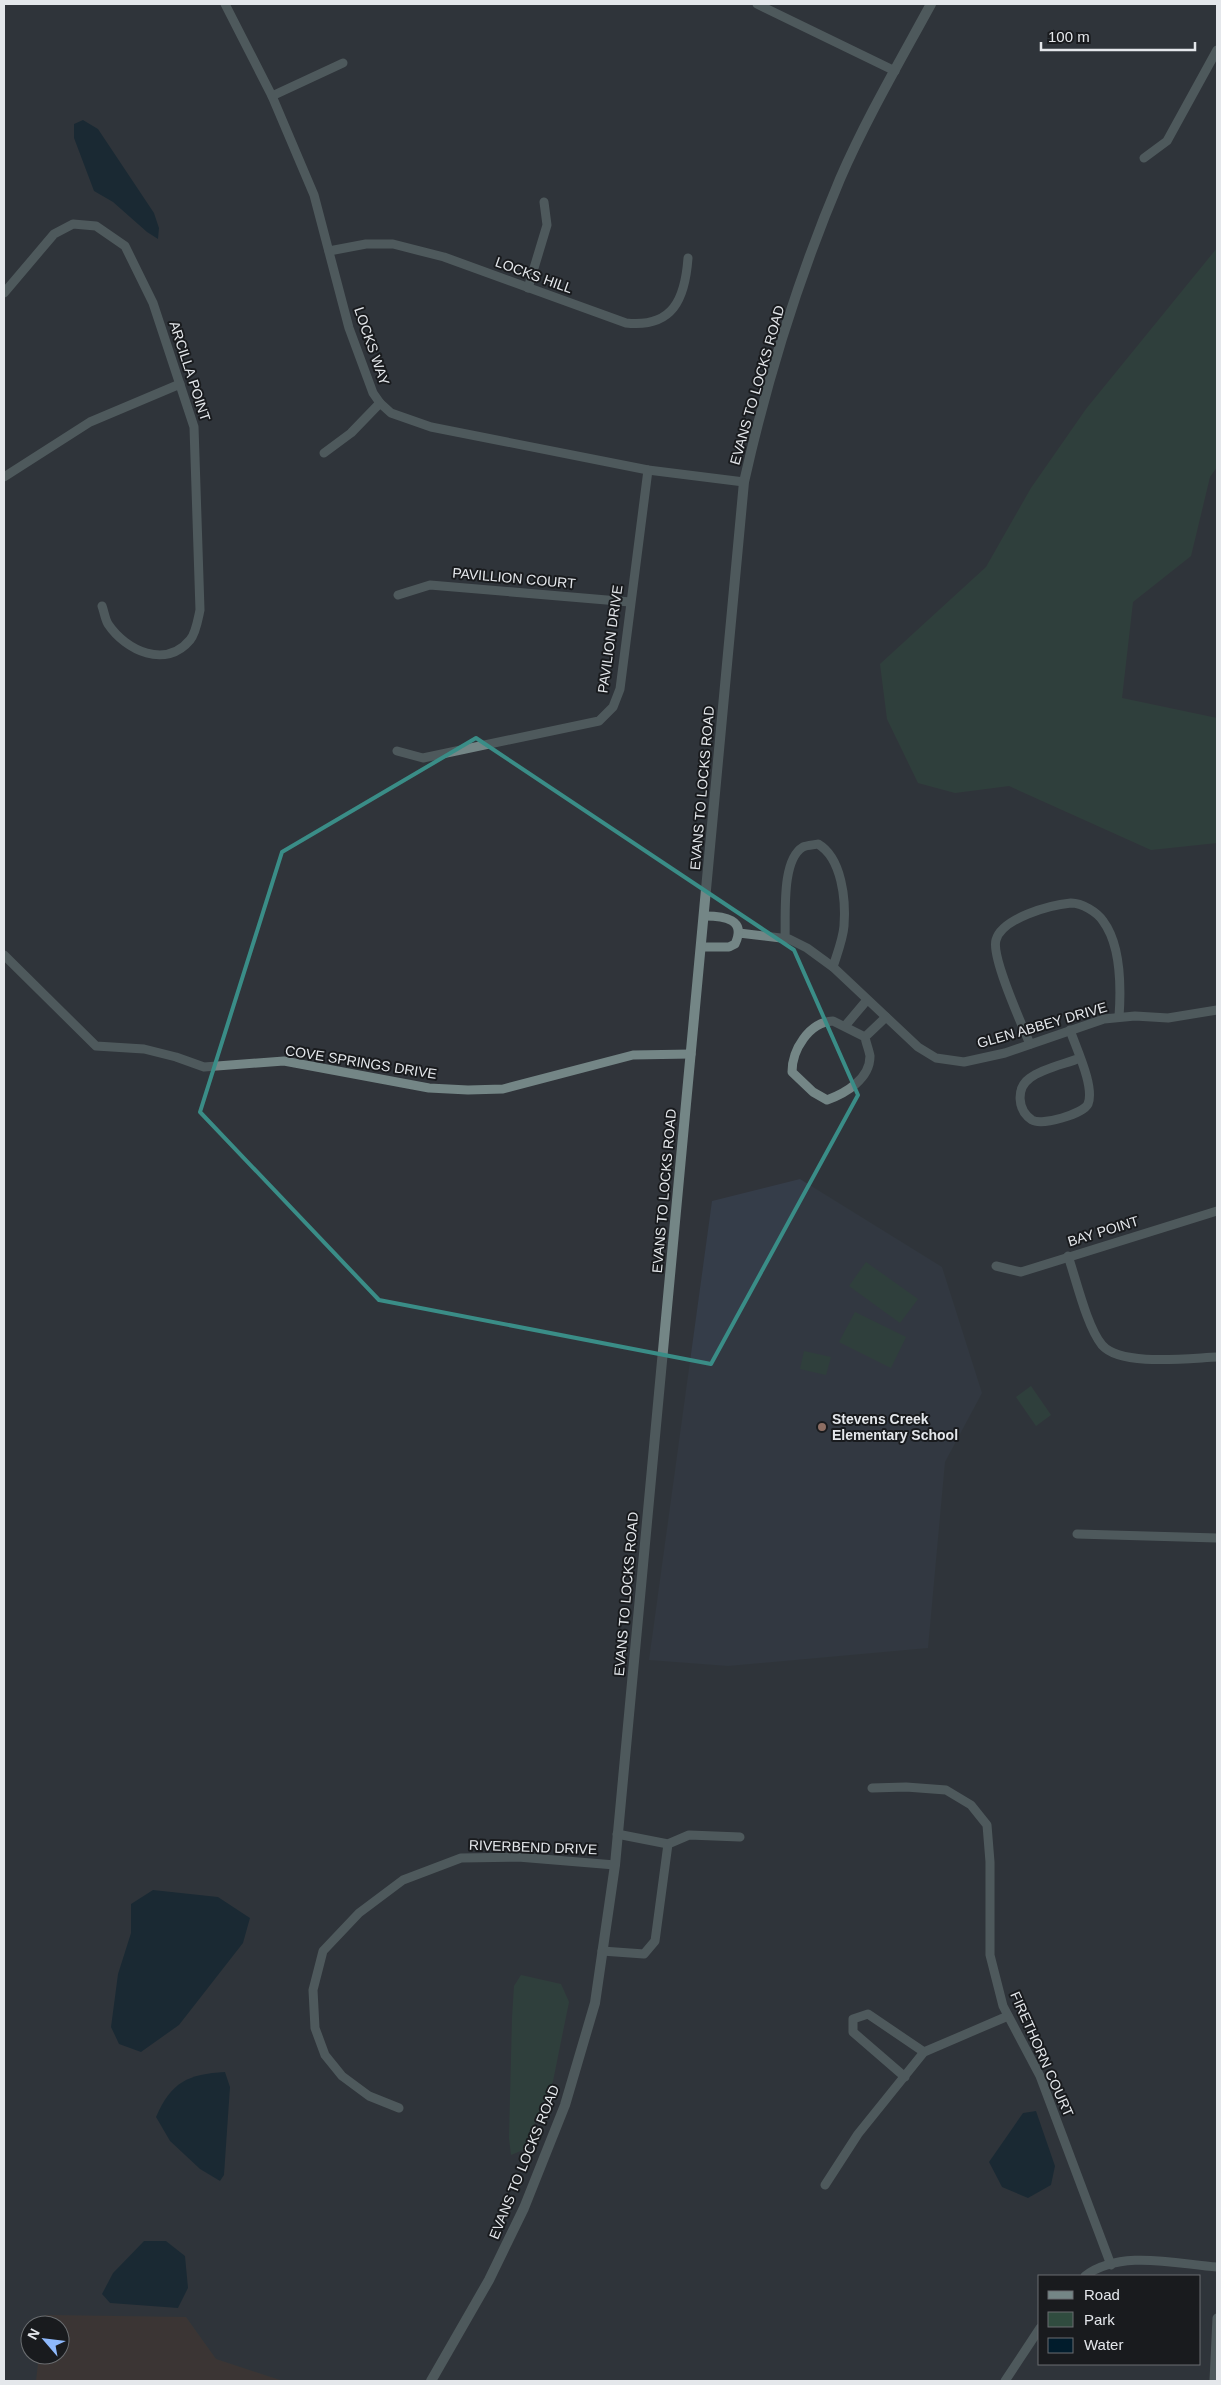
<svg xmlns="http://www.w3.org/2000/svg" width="1221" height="2385" font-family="Arial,sans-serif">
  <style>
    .commercial { fill: #49372e }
    .built { fill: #353d49 }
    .green { fill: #304c3f }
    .water { fill: #011c2c }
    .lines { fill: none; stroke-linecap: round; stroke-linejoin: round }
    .minor { stroke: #748686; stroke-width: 9 }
    .tertiary { stroke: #748686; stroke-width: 10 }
    .marked { fill: none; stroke: #3a8d87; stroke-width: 4; stroke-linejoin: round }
    .education-dot { fill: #8d6e63; stroke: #191b1e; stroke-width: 2 }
    .labels { text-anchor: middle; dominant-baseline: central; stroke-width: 4; stroke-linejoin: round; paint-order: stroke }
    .street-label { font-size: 14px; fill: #e4e7eb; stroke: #191b1e }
    .poi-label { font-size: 14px; font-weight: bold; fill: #e4e7eb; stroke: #191b1e; text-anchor: start }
  </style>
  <rect width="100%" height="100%" fill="#30343a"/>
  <!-- commercial -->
  <path class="commercial" d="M45 2315 186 2317 216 2359 283 2381H36L39 2355H60V2325H44Z"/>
  <!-- built -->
  <path class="built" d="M800 1179 942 1267 982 1393 945 1462 928 1648 728 1666 649 1660 712 1201Z"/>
  <!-- green -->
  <g class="green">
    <path d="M1217 248V467L1210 477 1191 556 1133 602 1122 698 1217 718V843L1151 850 1009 786 955 793 918 783 887 719 880 664 986 567 1031 488 1086 409Z"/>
    <path d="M866 1262 918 1299 900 1323 849 1286Z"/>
    <path d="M855 1312 906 1337 891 1368 839 1342Z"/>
    <path d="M804 1351 831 1357 826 1375 800 1369Z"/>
    <path d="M1031 1386 1051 1415 1036 1426 1016 1397Z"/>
    <path d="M521 1975 561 1984 569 2002 553 2081 523 2150 511 2155 509 2138 512 2018 514 1986Z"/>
  </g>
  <!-- water -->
  <g class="water">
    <path d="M83 120 98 129 154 213 159 228 158 239 147 232 113 202 94 191 74 138V124Z"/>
    <path d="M153 1890 218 1897 250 1918 243 1943 179 2025 141 2052 119 2044 111 2027 118 1974 131 1933V1904Z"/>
    <path d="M225 2072 230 2087 224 2175 220 2181 200 2169 170 2141 156 2117C171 2082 188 2074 225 2072Z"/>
    <path d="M1036 2111 1055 2166 1051 2185 1028 2198 1002 2187 989 2162 1023 2113Z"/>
    <path d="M144 2241H166L185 2256 188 2288 178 2308 110 2303 102 2294 113 2273Z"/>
  </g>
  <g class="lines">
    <!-- minor -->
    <g class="minor">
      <path d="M225 4 272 96 314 195 349 328 373 393 380 403 391 413 431 427 648 470 744 482"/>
      <path d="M757 4 895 71"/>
      <path d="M272 96 343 63"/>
      <path d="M1144 158 1167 141 1217 50"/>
      <path d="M329 251 366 244H393L444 257 626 323C673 328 685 299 688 258"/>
      <path d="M528 288 547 225 544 202"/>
      <path d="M4 293 54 234 73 224 96 226 125 246 153 303 194 427 200 610C198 619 196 633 190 640 166 669 126 651 108 624 105 619 104 611 102 606"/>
      <path d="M324 453 351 433 380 403"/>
      <path d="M4 477 90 422 180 384"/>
      <path d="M398 595 430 585 630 602"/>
      <path d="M397 751 423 758 599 721 613 707 620 689 648 470"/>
      <path d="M739 933 789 939 807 948 833 967 918 1047 936 1058 964 1062 1005 1053 1104 1019 1135 1016 1168 1018 1217 1010"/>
      <path d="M785 939C786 915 781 860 803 847 807 845 814 845 818 844 842 858 846 900 844 926 843 939 837 954 833 967"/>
      <path d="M701 947H729L735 944C747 919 724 916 705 916"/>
      <path d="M4 955 96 1046 144 1049 176 1057 204 1067 284 1061 429 1088 468 1090 503 1089 633 1055 691 1054"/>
      <path d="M845 1026 867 1000"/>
      <path d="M1070 1030C1076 1048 1095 1087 1088 1104 1083 1114 1042 1126 1032 1120 1017 1110 1016 1088 1030 1078 1043 1068 1065 1064 1080 1058"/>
      <path d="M865 1037 833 1021C809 1022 792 1050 792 1072L813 1092 827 1100C846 1093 870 1079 870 1056 869 1050 866 1043 865 1037L886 1017"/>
      <path d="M1030 1044C1022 1025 991 957 996 940 1002 918 1050 905 1071 903 1082 903 1097 912 1103 921 1121 945 1121 989 1119 1017"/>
      <path d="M1068 1256C1076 1279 1087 1327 1102 1345 1121 1367 1190 1358 1217 1357"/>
      <path d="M996 1266 1021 1272 1217 1211"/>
      <path d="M1077 1534 1217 1538"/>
      <path d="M872 1788 906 1787 946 1790 971 1805 987 1825 990 1862V1955L1003 2006 1040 2076 1111 2265"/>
      <path d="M617 1834 668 1844 689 1835 740 1837"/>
      <path d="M602 1951 644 1954 655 1941 668 1844"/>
      <path d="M905 2077 853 2032V2019L868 2014 924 2052"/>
      <path d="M399 2108 369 2096 342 2076 325 2055 315 2028 313 1990 323 1951 359 1913 403 1880 461 1858 518 1857 615 1865"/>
      <path d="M825 2185 858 2134 924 2052 1008 2016"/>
      <path d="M1085 2276C1121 2249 1176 2264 1217 2267"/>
      <path d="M1005 2381 1040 2328"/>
      <path d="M1214 2381 1217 2318"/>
    </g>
    <!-- tertiary -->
    <path class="tertiary" d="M431 2381 489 2280 524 2208 565 2105 595 2003 615 1865 744 482C767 379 799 276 840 179 866 119 900 61 931 4"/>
  </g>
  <!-- marked area -->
  <path d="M0 0H1221V2385H0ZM476 738 794 950 858 1095 711 1364 379 1300 200 1112 282 852Z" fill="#30343a" fill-opacity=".55" fill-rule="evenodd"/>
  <path class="marked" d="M476 738 794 950 858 1095 711 1364 379 1300 200 1112 282 852Z"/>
  <!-- markers -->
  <circle class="education-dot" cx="822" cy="1427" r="5"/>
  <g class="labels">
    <!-- street labels -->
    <g class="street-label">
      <text transform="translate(534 275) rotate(20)">LOCKS HILL</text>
      <text transform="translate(372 346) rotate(71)">LOCKS WAY</text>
      <text transform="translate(190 371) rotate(72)">ARCILLA POINT</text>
      <text transform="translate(757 385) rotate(-74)">EVANS TO LOCKS ROAD</text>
      <text transform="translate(514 578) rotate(5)">PAVILLION COURT</text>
      <text transform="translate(610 639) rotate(-82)">PAVILION DRIVE</text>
      <text transform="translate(702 788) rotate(-85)">EVANS TO LOCKS ROAD</text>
      <text transform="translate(1042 1025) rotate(-16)">GLEN ABBEY DRIVE</text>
      <text transform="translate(361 1062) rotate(9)">COVE SPRINGS DRIVE</text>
      <text transform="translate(664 1191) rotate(-85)">EVANS TO LOCKS ROAD</text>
      <text transform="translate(1103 1231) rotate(-17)">BAY POINT</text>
      <text transform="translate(626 1594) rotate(-85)">EVANS TO LOCKS ROAD</text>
      <text transform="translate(533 1847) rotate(2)">RIVERBEND DRIVE</text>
      <text transform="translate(1042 2054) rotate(66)">FIRETHORN COURT</text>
      <text transform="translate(524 2162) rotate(-68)">EVANS TO LOCKS ROAD</text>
    </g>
    <!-- poi labels -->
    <g class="poi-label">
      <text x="832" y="1419">Stevens Creek<tspan x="832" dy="16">Elementary School</tspan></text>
    </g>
  </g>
  <!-- border -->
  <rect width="1221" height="2385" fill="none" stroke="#e4e7eb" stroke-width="10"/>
  <!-- legend -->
  <rect x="1038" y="2275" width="162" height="90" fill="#191b1e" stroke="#6a6d70"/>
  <rect x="1048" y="2291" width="25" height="8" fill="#748686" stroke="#6a6d70"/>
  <text x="1084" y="2300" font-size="15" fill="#e4e7eb">Road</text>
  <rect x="1048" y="2312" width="25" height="15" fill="#304c3f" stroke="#6a6d70"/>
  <text x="1084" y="2325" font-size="15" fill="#e4e7eb">Park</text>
  <rect x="1048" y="2338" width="25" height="15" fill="#011c2c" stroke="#6a6d70"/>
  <text x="1084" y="2350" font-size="15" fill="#e4e7eb">Water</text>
  <!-- north arrow -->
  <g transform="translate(45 2340) rotate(298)"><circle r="24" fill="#191b1e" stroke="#6a6d70"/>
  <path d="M0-4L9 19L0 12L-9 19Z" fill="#8eb9fc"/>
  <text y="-8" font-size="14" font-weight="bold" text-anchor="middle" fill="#e4e7eb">N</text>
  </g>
  <!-- scale -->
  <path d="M1041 42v8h154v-8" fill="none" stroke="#e4e7eb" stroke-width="2.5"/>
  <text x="1048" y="42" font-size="15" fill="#e4e7eb" stroke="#191b1e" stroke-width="4" paint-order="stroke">100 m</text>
</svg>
